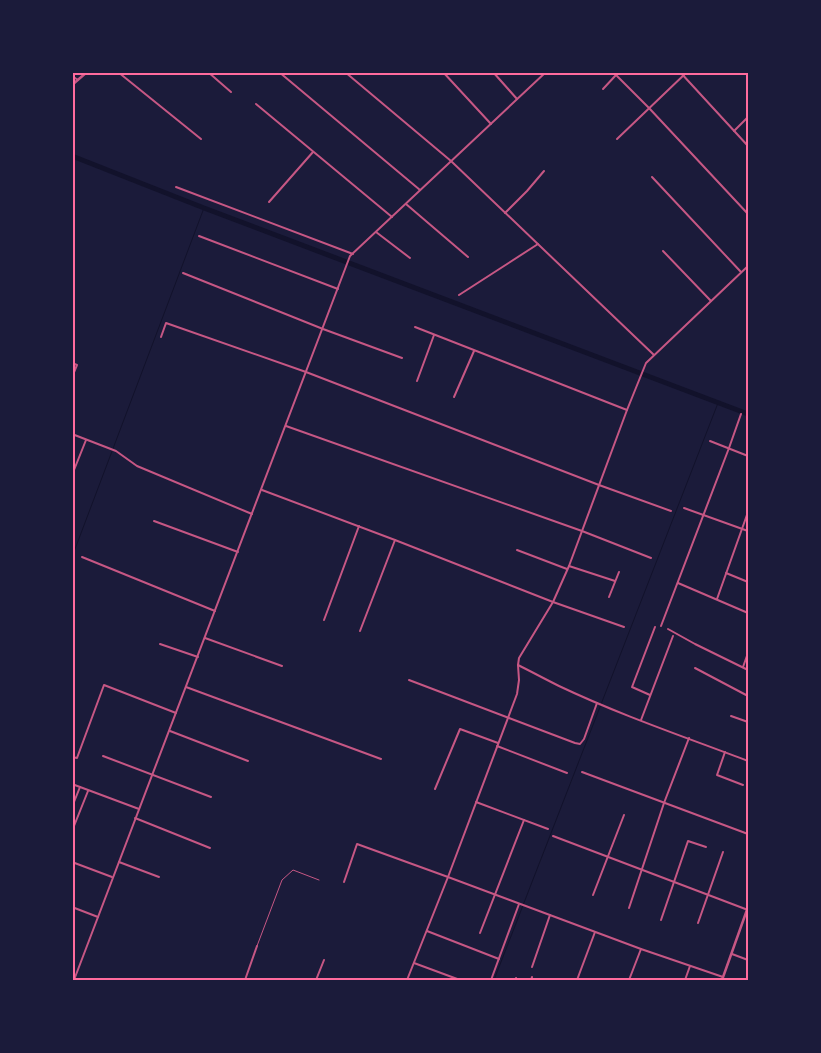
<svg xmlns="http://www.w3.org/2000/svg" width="821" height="1053" font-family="Ubuntu,sans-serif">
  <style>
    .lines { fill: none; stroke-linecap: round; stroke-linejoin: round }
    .stream { stroke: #12122b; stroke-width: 1 }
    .canal { stroke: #12122b; stroke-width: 5 }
    .service { stroke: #c65784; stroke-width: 1 }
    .minor { stroke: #c65784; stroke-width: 2 }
    .tertiary { stroke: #c65784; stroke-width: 2.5 }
    .neatline { fill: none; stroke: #ff6b9d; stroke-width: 2 }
  </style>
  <rect width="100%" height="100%" fill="#1b1b3a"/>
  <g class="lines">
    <!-- stream -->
    <g class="stream">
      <path d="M72 557 204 208"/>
      <path d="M494 980 718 403"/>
    </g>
    <!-- canal -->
    <path class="canal" d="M72 156 204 208 748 414"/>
    <!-- service -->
    <path class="service" d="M257 946 282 880 293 870 319 880"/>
    <!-- minor -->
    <g class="minor">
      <path d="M118 72 201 139"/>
      <path d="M208 72 231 92"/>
      <path d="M279 72 420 190"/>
      <path d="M345 72 451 161 654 355"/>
      <path d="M443 72 491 124"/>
      <path d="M493 72 517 99"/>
      <path d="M680 72 748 146"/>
      <path d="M72 76 78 80"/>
      <path d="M603 89 616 75 649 108 748 214"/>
      <path d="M256 104 392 217"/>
      <path d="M734 131 748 117"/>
      <path d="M617 139 687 72"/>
      <path d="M652 177 741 272"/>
      <path d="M176 187 353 254"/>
      <path d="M269 202 313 152"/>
      <path d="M406 204 468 257"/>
      <path d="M505 213 527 191 544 171"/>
      <path d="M376 232 410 258"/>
      <path d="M199 236 338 289"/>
      <path d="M663 251 711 301"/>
      <path d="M183 273 323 329 402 358"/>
      <path d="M459 295 538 244"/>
      <path d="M415 327 627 410"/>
      <path d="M161 337 166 323 306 372 599 485 671 511"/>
      <path d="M72 363 77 365 72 377"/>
      <path d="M417 381 434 335"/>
      <path d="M454 397 474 351"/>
      <path d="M286 426 582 531 651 558"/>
      <path d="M72 434 116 451 137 466 252 514"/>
      <path d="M710 441 748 456"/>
      <path d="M72 475 86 440"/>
      <path d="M262 490 395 540 553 602 624 627"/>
      <path d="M684 508 748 531"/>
      <path d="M154 521 238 552"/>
      <path d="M517 550 567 569"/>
      <path d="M82 557 215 611"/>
      <path d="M569 566 615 581"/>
      <path d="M726 573 748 582"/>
      <path d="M678 583 748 613"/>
      <path d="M609 597 619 572"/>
      <path d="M717 599 748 512"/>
      <path d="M324 620 359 526"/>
      <path d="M661 626 729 448 741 414"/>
      <path d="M668 629 695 644 748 670"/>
      <path d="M360 631 395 540"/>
      <path d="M205 638 282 666"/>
      <path d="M160 644 198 657"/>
      <path d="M518 665C532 672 545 679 559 686 620 715 685 737 748 761"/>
      <path d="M743 667 748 653"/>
      <path d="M695 668 748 696"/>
      <path d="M409 680 575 743 580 744 584 739 597 703"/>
      <path d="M186 687 381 759"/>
      <path d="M650 695 632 687 655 627"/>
      <path d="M731 716 748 722"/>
      <path d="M641 720 673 636"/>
      <path d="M170 731 248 761"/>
      <path d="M497 746 567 773"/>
      <path d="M725 752 717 775 743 785"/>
      <path d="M103 756 211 797"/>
      <path d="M72 757 77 758 104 685 176 713"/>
      <path d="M582 772 748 834"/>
      <path d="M72 784 139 809"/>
      <path d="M435 789 460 729 498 743"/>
      <path d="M476 802 548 829"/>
      <path d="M72 807 80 787"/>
      <path d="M135 818 210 848"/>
      <path d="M72 831 88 791"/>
      <path d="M553 836 748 910"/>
      <path d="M72 862 112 877"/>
      <path d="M119 862 159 877"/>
      <path d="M344 882 357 844 448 877 641 949 723 977"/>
      <path d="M593 895 624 815"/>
      <path d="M72 907 98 917"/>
      <path d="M629 908 664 803 689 738"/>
      <path d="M661 920 688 841 706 847"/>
      <path d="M698 923 723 852"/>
      <path d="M427 931 499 959"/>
      <path d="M480 933 524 820"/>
      <path d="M732 954 748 960"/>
      <path d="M414 963 460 980"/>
      <path d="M532 967 550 915"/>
      <path d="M74 980 350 256 546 72"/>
      <path d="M245 980 257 946"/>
      <path d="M316 980 324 960"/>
      <path d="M407 980 448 877 517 694 519 680 518 665 519 658 553 602 569 566 627 410 646 363 748 266"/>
      <path d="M491 980 519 904"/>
      <path d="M515 980 516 978"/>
      <path d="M531 980 532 977"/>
      <path d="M577 980 595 932"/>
      <path d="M629 980 641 949"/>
      <path d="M685 980 690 966"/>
    </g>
    <!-- tertiary -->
    <g class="tertiary">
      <path d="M72 85 87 72"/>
      <path d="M722 980 748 907"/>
    </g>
  </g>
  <!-- border -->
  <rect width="821" height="1053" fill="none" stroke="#1b1b3a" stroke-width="148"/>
  <rect x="74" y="74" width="673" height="905" class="neatline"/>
</svg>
